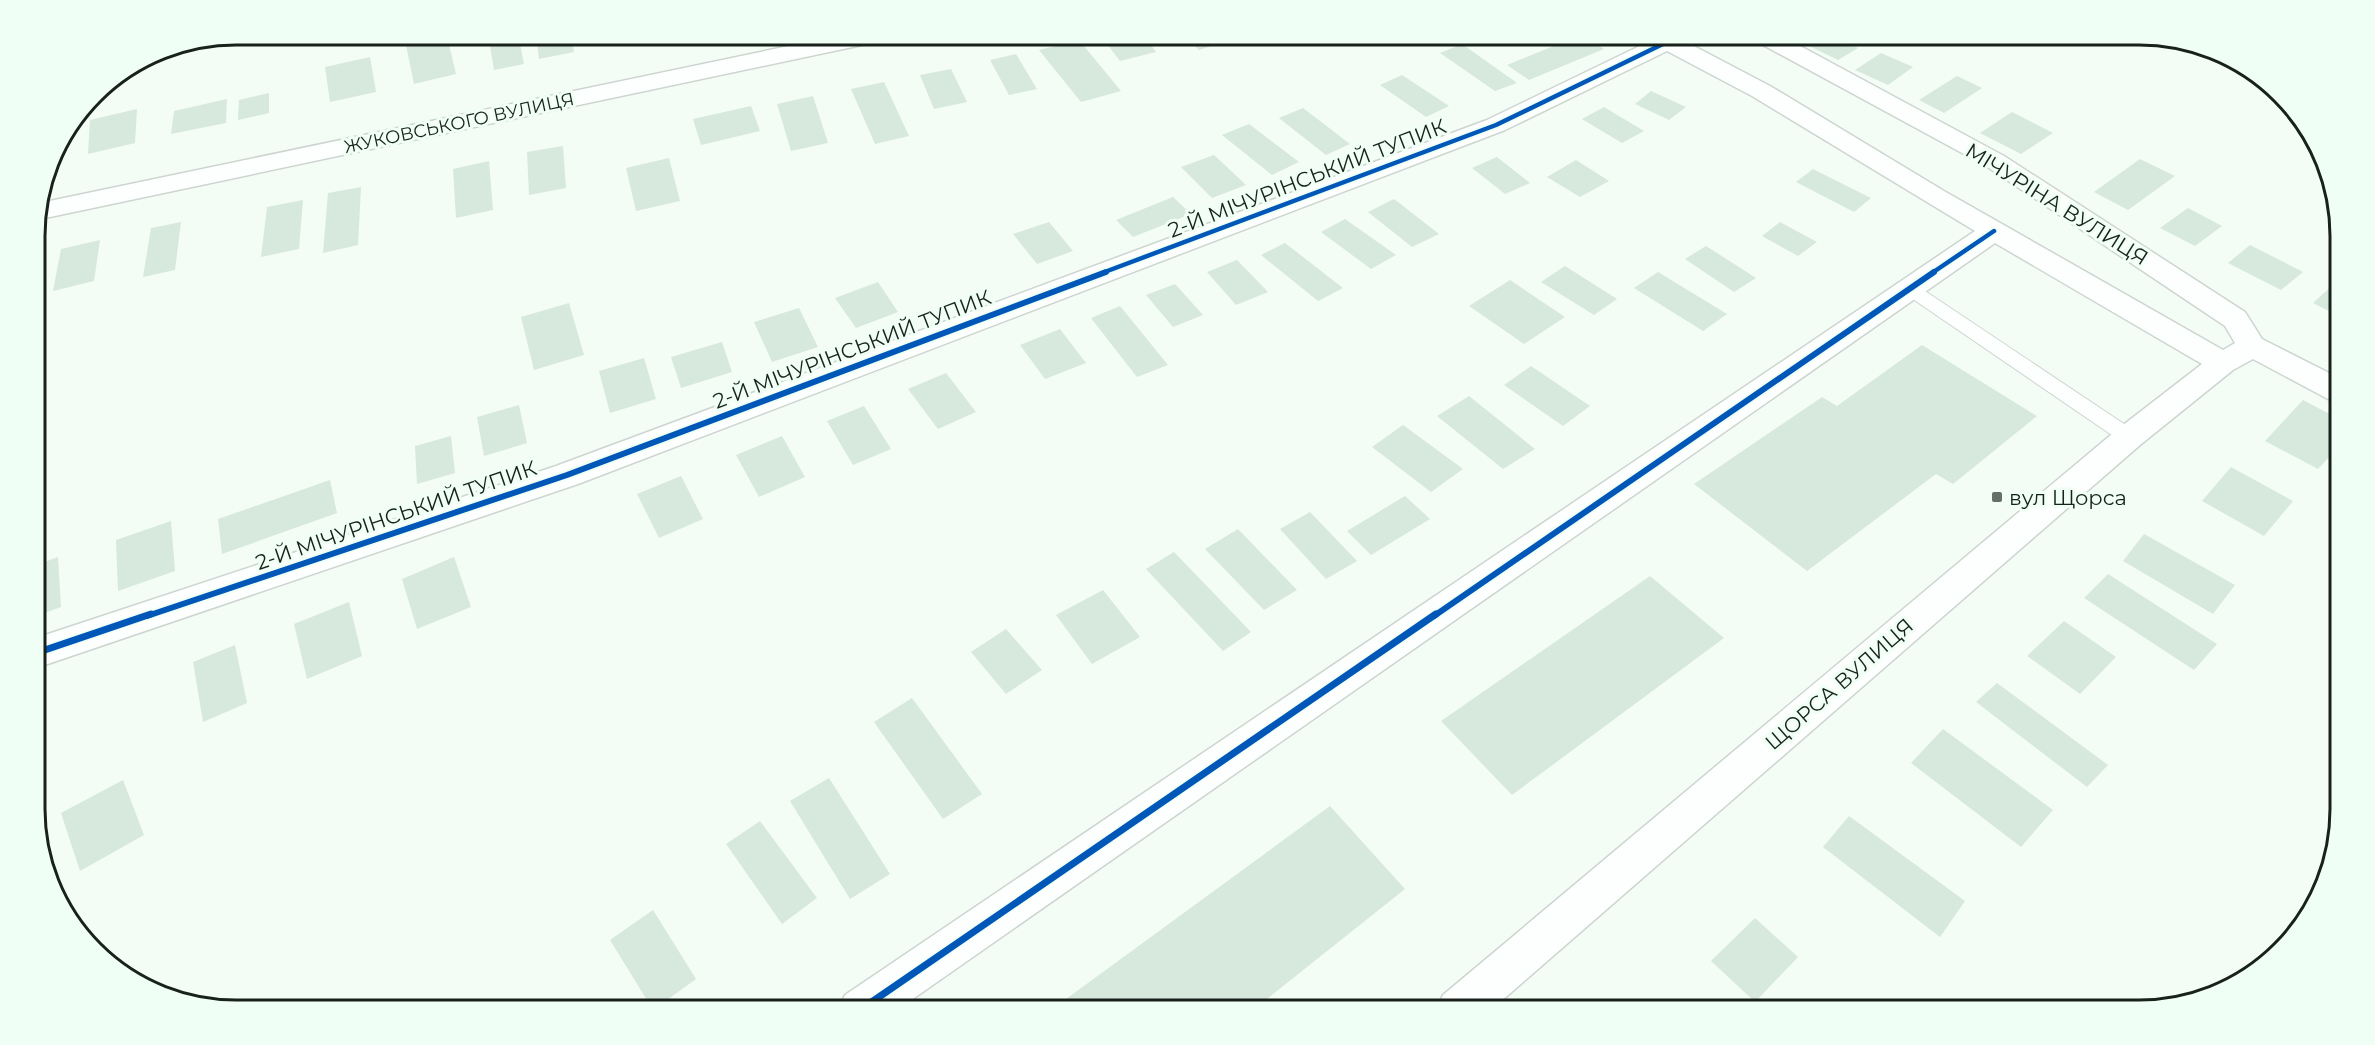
<svg xmlns="http://www.w3.org/2000/svg" width="2375" height="1045" font-family="Montserrat,sans-serif">
  <style>
    .building { fill: #d7e8dd }
    .lines { fill: none; stroke-linecap: round; stroke-linejoin: round }
    .lane-casing { stroke: #cdd5d0; stroke-width: 2 }
    .street-casing { stroke: #cdd5d0; stroke-width: 3 }
    .lane { fill: #fdfffe; fill-rule: evenodd }
    .street { fill: #fdfffe; fill-rule: evenodd }
    .cycleway-far2-casing { stroke: #f0fff5; stroke-width: 8 }
    .cycleway-far1-casing { stroke: #f0fff5; stroke-width: 10 }
    .cycleway-casing { stroke: #f0fff5; stroke-width: 10 }
    .cycleway-far2 { stroke: #0057b8; stroke-width: 4.5 }
    .cycleway-far1 { stroke: #0057b8; stroke-width: 6 }
    .cycleway { stroke: #0057b8; stroke-width: 7 }
    .poi-dot { fill: #656e68; stroke: #f0fff5; stroke-width: 2 }
    .labels { text-anchor: middle; dominant-baseline: central; stroke-width: 6; stroke-linejoin: round; paint-order: stroke }
    .far-street-label { font-size: 18px; fill: #18211b; stroke: #f0fff5 }
    .street-label { font-size: 21px; fill: #18211b; stroke: #f0fff5 }
    .poi-label { font-size: 21px; fill: #18211b; stroke: #f0fff5; text-anchor: start }
    .rim { fill: none; stroke: #18211b; stroke-width: 3 }
  </style>
  <rect width="100%" height="100%" fill="#f4fcf6"/>
  <!-- building -->
  <g class="building">
    <path d="M488 34H518L524 64 494 70Z"/>
    <path d="M1107 34H1143L1156 52 1120 61 1101 36Z"/>
    <path d="M1184 34H1220L1227 41 1199 50Z"/>
    <path d="M1249 34H1285L1288 36 1264 46Z"/>
    <path d="M1815 34H1829L1858 48 1838 60 1801 42Z"/>
    <path d="M1581 35 1604 49 1529 80 1507 65Z"/>
    <path d="M447 36 456 74 414 84 406 45Z"/>
    <path d="M571 36 574 52 539 59 537 42Z"/>
    <path d="M1079 40 1121 91 1081 102 1039 50Z"/>
    <path d="M1462 44 1517 83 1495 91 1440 53Z"/>
    <path d="M1881 53 1913 67 1888 85 1855 70Z"/>
    <path d="M1016 54 1037 89 1009 95 990 60Z"/>
    <path d="M370 57 376 92 330 102 325 67Z"/>
    <path d="M951 69 967 102 934 109 920 75Z"/>
    <path d="M1402 75 1449 106 1426 117 1380 85Z"/>
    <path d="M1957 76 1982 88 1944 113 1919 100Z"/>
    <path d="M884 82 909 136 875 144 851 89Z"/>
    <path d="M1651 91 1686 107 1669 120 1635 104Z"/>
    <path d="M269 93V113L238 120 239 100Z"/>
    <path d="M813 96 828 143 791 151 777 104Z"/>
    <path d="M227 99 226 123 171 134 174 111Z"/>
    <path d="M751 106 760 131 701 145 693 119Z"/>
    <path d="M1604 107 1644 131 1622 143 1582 119Z"/>
    <path d="M1303 108 1350 144 1326 155 1279 118Z"/>
    <path d="M137 109 135 143 88 154 90 120Z"/>
    <path d="M2012 112 2053 133 2021 154 1980 133Z"/>
    <path d="M1249 124 1299 162 1272 175 1222 135Z"/>
    <path d="M71 127 68 144 56 146 63 136Z"/>
    <path d="M563 146 566 188 529 195 527 152Z"/>
    <path d="M1214 155 1246 185 1212 198 1181 167Z"/>
    <path d="M1497 157 1530 183 1505 194 1472 168Z"/>
    <path d="M669 158 680 201 636 211 626 168Z"/>
    <path d="M2140 159 2175 176 2128 210 2094 192Z"/>
    <path d="M1576 160 1609 181 1580 197 1547 177Z"/>
    <path d="M489 161 493 210 456 218 453 169Z"/>
    <path d="M1813 169 1871 198 1854 212 1796 182Z"/>
    <path d="M361 187 358 245 323 253 328 193Z"/>
    <path d="M1173 197 1191 214 1133 237 1116 220Z"/>
    <path d="M1394 199 1439 234 1412 247 1368 212Z"/>
    <path d="M303 200 299 249 261 257 267 207Z"/>
    <path d="M2188 208 2222 226 2195 246 2160 228Z"/>
    <path d="M1345 219 1396 255 1371 269 1321 232Z"/>
    <path d="M181 222 175 270 143 277 151 228Z"/>
    <path d="M1049 222 1073 251 1037 264 1013 234Z"/>
    <path d="M1780 222 1817 242 1798 256 1762 236Z"/>
    <path d="M100 240 94 281 53 291 61 249Z"/>
    <path d="M1285 243 1343 288 1318 301 1261 255Z"/>
    <path d="M2250 245 2303 272 2281 290 2228 263Z"/>
    <path d="M1706 246 1756 278 1734 292 1685 259Z"/>
    <path d="M1237 260 1268 292 1236 305 1207 272Z"/>
    <path d="M1565 266 1617 299 1594 315 1541 282Z"/>
    <path d="M1658 272 1727 314 1703 331 1634 288Z"/>
    <path d="M1510 280 1565 317 1524 344 1469 306Z"/>
    <path d="M878 282 898 312 856 328 835 298Z"/>
    <path d="M2335 283 2339 285V316L2313 303Z"/>
    <path d="M1175 284 1203 315 1173 327 1146 295Z"/>
    <path d="M569 303 584 355 534 370 521 317Z"/>
    <path d="M1120 306 1168 365 1137 377 1091 318Z"/>
    <path d="M799 308 818 347 772 362 754 322Z"/>
    <path d="M1060 329 1086 363 1045 379 1020 345Z"/>
    <path d="M722 342 732 372 681 388 671 357Z"/>
    <path d="M1922 345 2037 416 1953 484 1936 474 1807 571 1694 484 1822 397 1837 406Z"/>
    <path d="M644 358 656 399 610 413 599 371Z"/>
    <path d="M1531 366 1590 406 1563 426 1504 385Z"/>
    <path d="M946 373 976 412 938 429 908 389Z"/>
    <path d="M1469 396 1535 449 1503 469 1437 416Z"/>
    <path d="M2303 400 2339 419 2340 461 2330 456 2318 469 2265 441Z"/>
    <path d="M519 405 527 443 484 456 477 417Z"/>
    <path d="M864 406 891 449 853 465 827 421Z"/>
    <path d="M1403 425 1463 469 1431 492 1372 447Z"/>
    <path d="M451 436 455 473 417 484 415 446Z"/>
    <path d="M782 436 805 477 759 497 736 455Z"/>
    <path d="M2231 467 2293 501 2264 536 2202 501Z"/>
    <path d="M681 476 703 519 659 538 637 494Z"/>
    <path d="M330 480 337 513 222 554 218 519Z"/>
    <path d="M1405 496 1430 519 1371 555 1347 531Z"/>
    <path d="M1310 512 1357 561 1326 579 1280 529Z"/>
    <path d="M171 521 175 571 118 591 116 540Z"/>
    <path d="M1238 529 1297 590 1264 610 1205 549Z"/>
    <path d="M2144 534 2235 585 2213 614 2123 561Z"/>
    <path d="M1174 552 1251 632 1223 651 1146 569Z"/>
    <path d="M58 557 61 607 36 616V565Z"/>
    <path d="M454 557 471 607 417 629 402 579Z"/>
    <path d="M2108 574 2217 644 2194 670 2084 598Z"/>
    <path d="M1650 576 1724 638 1512 795 1441 721Z"/>
    <path d="M1103 590 1140 637 1092 664 1056 615Z"/>
    <path d="M349 602 362 656 307 679 294 624Z"/>
    <path d="M2064 621 2116 657 2080 694 2027 656Z"/>
    <path d="M1006 629 1042 670 1006 694 971 652Z"/>
    <path d="M235 645 247 703 203 722 193 662Z"/>
    <path d="M1997 683 2108 765 2087 787 1976 702Z"/>
    <path d="M912 698 982 794 943 819 874 722Z"/>
    <path d="M1943 729 2053 810 2021 847 1911 763Z"/>
    <path d="M829 778 890 874 850 899 790 801Z"/>
    <path d="M123 780 144 835 80 871 61 813Z"/>
    <path d="M1330 806 1405 889 1253 1010H1051Z"/>
    <path d="M1849 816 1965 901 1940 937 1823 847Z"/>
    <path d="M760 821 817 898 782 924 726 844Z"/>
    <path d="M653 910 696 979 653 1010 610 940Z"/>
    <path d="M1755 918 1798 957 1755 1002 1711 961Z"/>
    <path d="M547 1001 551 1010H532Z"/>
  </g>
  <g class="lines">
    <defs>
      <path id="lane" d="M1910 283 1916 285 2136 432 2138 437 2136 442 2129 444 2122 442 1904 293 1902 289 1904 285Z"/>
      <g id="street">
        <path d="M846 34H892L889 39 881 41 36 220 40 203Z"/>
        <path d="M1642 34H1671L1770 86 1944 191 2223 350 2235 343 2225 326 1986 166 1752 39 1749 34H1778L2004 156 2245 312 2262 339 2339 378V402L2328 399 2253 359 2233 370 2140 445 1491 1010H1436L1443 995 2118 429 2202 364 1995 243 897 1010H838L845 995 1975 231 1752 96 1667 51 1505 130 578 484 36 668V638L556 466 1487 120 1650 41Z"/>
      </g>
    </defs>
    <!-- lane casing -->
    <use href="#lane" class="lane-casing"/>
    <!-- street casing -->
    <use href="#street" class="street-casing"/>
    <!-- lane -->
    <use href="#lane" class="lane"/>
    <!-- street -->
    <use href="#street" class="street"/>
    <defs>
      <g id="cycleway-far2">
        <path d="M1102 273 1496 125 1667 42"/>
        <path d="M1932 273 1994 231"/>
      </g>
      <g id="cycleway-far1">
        <path d="M147 616 567 475 1106 272"/>
        <path d="M1434 616 1934 272"/>
      </g>
      <g id="cycleway">
        <path d="M36 653 151 614"/>
        <path d="M860 1010 1436 614"/>
      </g>
    </defs>
    <!-- cycleway-far2 casing -->
    <use href="#cycleway-far2" class="cycleway-far2-casing"/>
    <!-- cycleway-far1 casing -->
    <use href="#cycleway-far1" class="cycleway-far1-casing"/>
    <!-- cycleway casing -->
    <use href="#cycleway" class="cycleway-casing"/>
    <!-- cycleway-far2 -->
    <use href="#cycleway-far2" class="cycleway-far2"/>
    <!-- cycleway-far1 -->
    <use href="#cycleway-far1" class="cycleway-far1"/>
    <!-- cycleway -->
    <use href="#cycleway" class="cycleway"/>
  </g>
  <!-- markers -->
  <rect class="poi-dot" x="1991" y="491" width="12" height="12" rx="3"/>
  <g class="labels">
    <!-- far-street labels -->
    <g class="far-street-label">
      <text transform="translate(459 123) rotate(-12)">ЖУКОВСЬКОГО ВУЛИЦЯ</text>
    </g>
    <!-- street labels -->
    <g class="street-label">
      <text transform="translate(1307 178) rotate(-21)">2-Й МІЧУРІНСЬКИЙ ТУПИК</text>
      <text transform="translate(2057 204) rotate(32)">МІЧУРІНА ВУЛИЦЯ</text>
      <text transform="translate(852 349) rotate(-21)">2-Й МІЧУРІНСЬКИЙ ТУПИК</text>
      <text transform="translate(396 515) rotate(-19)">2-Й МІЧУРІНСЬКИЙ ТУПИК</text>
      <text transform="translate(1839 684) rotate(-41)">ЩОРСА ВУЛИЦЯ</text>
    </g>
    <!-- poi labels -->
    <g class="poi-label">
      <text x="2009" y="497">вул Щорса</text>
    </g>
  </g>
  <!-- crop -->
  <path d="M0 0H2375V1045H0ZM236 45H2139A191 191 0 0 1 2330 236V809A191 191 0 0 1 2139 1000H236A191 191 0 0 1 45 809V236A191 191 0 0 1 236 45Z" fill="#f0fff5" fill-rule="evenodd"/>
  <path class="rim" d="M236 45H2139A191 191 0 0 1 2330 236V809A191 191 0 0 1 2139 1000H236A191 191 0 0 1 45 809V236A191 191 0 0 1 236 45Z"/>
</svg>
